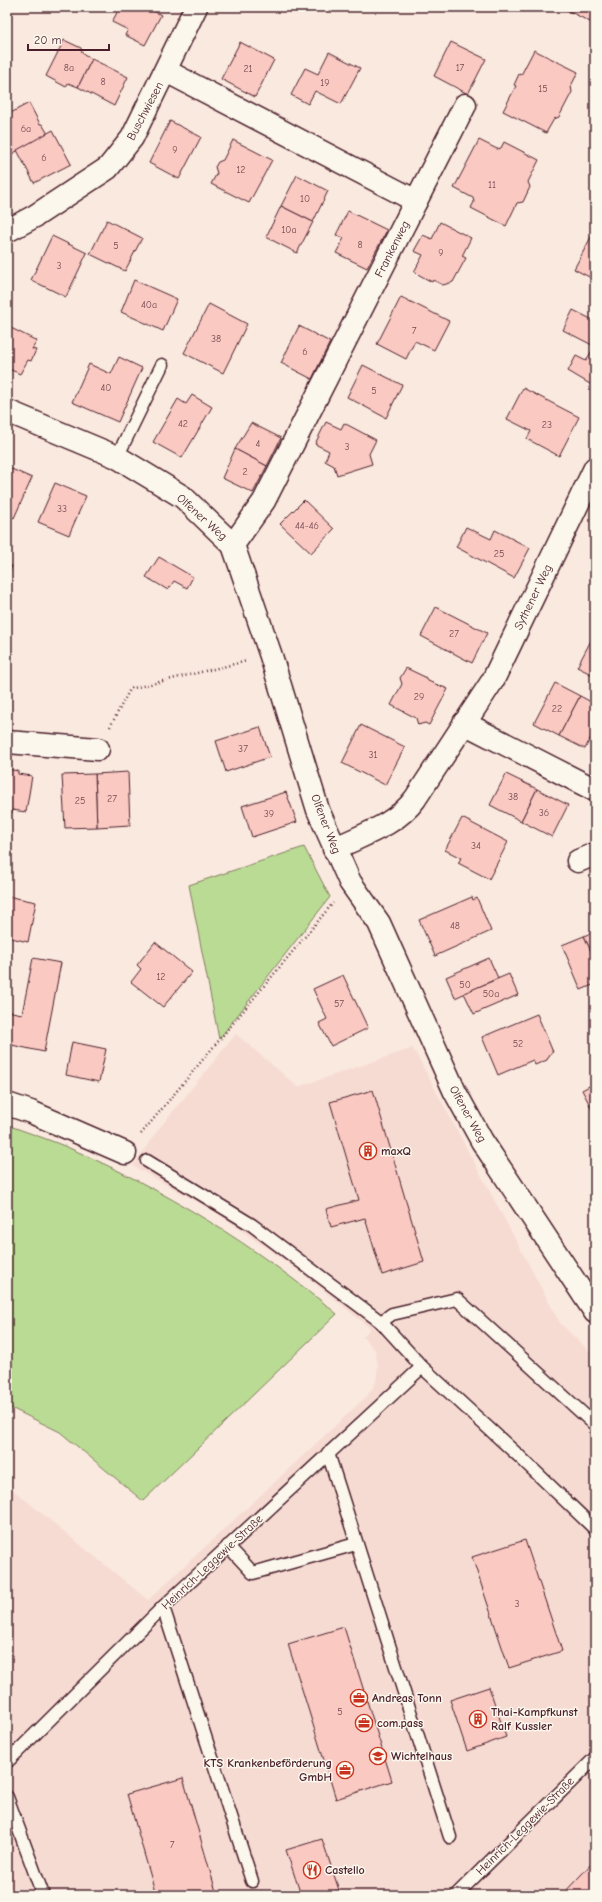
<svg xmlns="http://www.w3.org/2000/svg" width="602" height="1902" font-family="'Comic Neue',sans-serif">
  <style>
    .built { fill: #f6dbd3 }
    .green { fill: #badb94; stroke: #827d60 }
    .building { fill: #f9c9c2; stroke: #4a1f2b }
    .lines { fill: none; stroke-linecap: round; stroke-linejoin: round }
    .lane-casing { stroke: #4a1f2b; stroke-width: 15 }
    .street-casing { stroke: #4a1f2b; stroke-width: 25 }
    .path { stroke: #4a1f2b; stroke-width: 2.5; stroke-dasharray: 1 3; stroke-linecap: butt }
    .lane { stroke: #fbf7ec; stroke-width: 12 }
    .street { stroke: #fbf7ec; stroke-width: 22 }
    .labels { text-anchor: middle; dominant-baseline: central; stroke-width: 3; stroke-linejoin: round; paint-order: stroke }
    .number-label { font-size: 10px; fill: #764a51 }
    .street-label { font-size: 12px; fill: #4a1f2b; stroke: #fbf7ec }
    .poi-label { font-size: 12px; font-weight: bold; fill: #4a1f2b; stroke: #fbf7ec; text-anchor: start }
  </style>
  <rect width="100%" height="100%" fill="#fae9df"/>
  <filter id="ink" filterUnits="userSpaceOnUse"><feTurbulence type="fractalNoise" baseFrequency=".025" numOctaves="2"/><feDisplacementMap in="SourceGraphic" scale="8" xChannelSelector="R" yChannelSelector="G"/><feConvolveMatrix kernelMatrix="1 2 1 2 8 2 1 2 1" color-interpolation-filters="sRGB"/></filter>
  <g filter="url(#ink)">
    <!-- built -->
    <path class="built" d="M236 1034 298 1087 413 1048 560 1323 595 1357V1895H7V1485L148 1600 368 1395 376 1382 378 1366 375 1350 363 1337 370 1328 307 1277 217 1213 133 1166 157 1131Z"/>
    <!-- green -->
    <g class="green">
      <path d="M304 847 330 897 219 1039 189 885Z"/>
      <path d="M7 1125C27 1132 47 1139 67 1147 164 1189 256 1246 337 1314L143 1501 60 1432 7 1406Z"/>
    </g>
    <!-- building -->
    <g class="building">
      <path d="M7 7H12L7 18Z"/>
      <path d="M120 7H149L148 8 161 15 145 45 125 35 128 30 112 22Z"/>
      <path d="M561 7H595V22L594 24Z"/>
      <path d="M64 40 81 48 82 53 92 59 78 87 68 83 66 87 46 76Z"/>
      <path d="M240 42 274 60 255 97 221 79Z"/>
      <path d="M451 42 486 59 468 94 434 76Z"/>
      <path d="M534 50 578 72 571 86 572 92 559 117 554 119 546 133 503 111 516 86 514 85 519 74 521 75Z"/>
      <path d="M329 52 360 68 341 104 315 91 308 104 291 95 305 68 318 74Z"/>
      <path d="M92 59 128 77 114 106 78 87Z"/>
      <path d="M29 103 40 124H42L48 134 10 155 7 148V115Z"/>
      <path d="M170 121 201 137 179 179 149 163Z"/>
      <path d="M53 130 71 164 34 183 17 150Z"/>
      <path d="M233 140 272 160 249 203 211 184 217 173 215 167 218 162 223 160Z"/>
      <path d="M479 140 497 149 501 148 504 142 539 160 528 182 530 187 523 202 517 203 506 226 471 208 474 202 473 198 454 188Z"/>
      <path d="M297 175 328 191 313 222 281 206Z"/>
      <path d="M281 206 313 222 297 253 266 237Z"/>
      <path d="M348 211 387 230 367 268 336 253 344 238 336 235Z"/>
      <path d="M107 220 142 238 125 271 90 254Z"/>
      <path d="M440 222 471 238 462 256 466 258 453 282 443 285 433 280 432 282 414 272 423 255 414 251 423 235 432 239Z"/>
      <path d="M52 236 87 253 66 297 31 280Z"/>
      <path d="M591 237 595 239V280L574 269Z"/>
      <path d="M134 280 177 299 163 331 121 312Z"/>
      <path d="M401 297 449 321 434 350 415 341 406 359 377 344Z"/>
      <path d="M209 304 247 324 223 373 184 353Z"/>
      <path d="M573 310 595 321V350L593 349 594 346 563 330Z"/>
      <path d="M7 326 37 341 32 349 36 350 31 361 28 360 20 374 7 368Z"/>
      <path d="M299 326 330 342 312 379 281 363Z"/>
      <path d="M593 349 595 350V387L568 371 576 356 586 361Z"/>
      <path d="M119 357 142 368 118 422 72 402 89 364 111 374Z"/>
      <path d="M363 365 402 385 386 418 347 397Z"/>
      <path d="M523 388 579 417 559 456 527 439 531 431 507 419Z"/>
      <path d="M192 395 212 407 182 458 153 442 178 399 186 404Z"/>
      <path d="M326 422 341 429 344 423 376 440 369 454 372 464 337 475 334 466 325 461 329 451 315 444Z"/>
      <path d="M251 423 281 438 267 466 235 449Z"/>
      <path d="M235 449 267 466 253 493 222 478Z"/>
      <path d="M7 467 32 478 14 518 7 514Z"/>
      <path d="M55 483 86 496 69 535 38 522Z"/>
      <path d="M304 500 334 529 311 553 280 524Z"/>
      <path d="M466 527 491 539 495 530 530 548 514 578 456 547Z"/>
      <path d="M159 557 193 577 187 588 174 581 168 590 146 577Z"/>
      <path d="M7 564 12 566 7 579Z"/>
      <path d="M436 607 487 633 472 663 421 636Z"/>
      <path d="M595 633V676L577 667Z"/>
      <path d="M406 668 427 678 428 681 448 689 429 725 425 723 418 725 416 718 391 705 402 684 400 678Z"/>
      <path d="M555 683 580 696 559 736 534 723Z"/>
      <path d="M580 696 595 704V729L585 749 559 736Z"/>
      <path d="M361 725 405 747 385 785 342 763Z"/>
      <path d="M260 727 270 757 226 772 216 741Z"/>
      <path d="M7 769 18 771V774L32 776 26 812 12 810V813L7 812Z"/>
      <path d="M128 772 130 825 97 827 95 774Z"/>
      <path d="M95 774 97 827 65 828 62 775Z"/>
      <path d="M506 774 537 789 521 821 490 805Z"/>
      <path d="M537 789 568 805 552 837 521 821Z"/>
      <path d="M286 792 297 822 252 837 242 806Z"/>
      <path d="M462 818 508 842 489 879 458 863 461 858 445 850Z"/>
      <path d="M7 896 36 902 28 942 7 937Z"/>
      <path d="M472 897 473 900 477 898 491 931 435 956 419 920Z"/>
      <path d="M595 931V960L584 936Z"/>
      <path d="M584 936 595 960V984L581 990 562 945Z"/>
      <path d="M155 942 192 972 163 1007 131 982 141 969 137 965Z"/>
      <path d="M33 958 61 963 44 1052 7 1044V1011L22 1014Z"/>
      <path d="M489 958 498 978 455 998 446 977Z"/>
      <path d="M509 974 518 995 474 1014 464 993Z"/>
      <path d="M343 975 368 1028 331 1046 319 1023 327 1019 313 989Z"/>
      <path d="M537 1014 553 1052 550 1054 547 1060 535 1065 533 1060 498 1075 482 1037Z"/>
      <path d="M72 1042 106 1049 99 1082 66 1075Z"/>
      <path d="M595 1083V1115L582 1090Z"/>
      <path d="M373 1090 424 1262 382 1275 365 1218 331 1227 326 1209 359 1200 330 1102Z"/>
      <path d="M525 1540 562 1651 509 1668 472 1557Z"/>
      <path d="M344 1627 392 1781 336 1799 288 1644Z"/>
      <path d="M489 1687 506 1737 467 1751 450 1700Z"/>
      <path d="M183 1778 217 1895H156L127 1794Z"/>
      <path d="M322 1839 339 1890 324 1895H301L286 1850Z"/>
      <path d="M595 1860V1895H562Z"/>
    </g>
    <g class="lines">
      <defs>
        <g id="lane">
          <path d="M117 457 162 365"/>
          <path d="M147 1161 252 1225 381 1322 422 1367 521 1458 595 1529"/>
          <path d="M381 1322 392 1314 457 1299 593 1423"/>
          <path d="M328 1453 450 1837"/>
          <path d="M228 1546 253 1573 356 1544"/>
          <path d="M163 1607 252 1881"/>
          <path d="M7 1762 163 1607 422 1367"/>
          <path d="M7 1797 43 1895"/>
          <path d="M456 1895 595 1758"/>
        </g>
        <g id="street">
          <path d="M166 71 416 201 264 501 233 545"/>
          <path d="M416 201 465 105"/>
          <path d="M7 231 35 216 108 168 132 138 196 7"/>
          <path d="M7 411 117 457 183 497 233 545 271 656 318 810 350 882 379 923 455 1092 482 1141 595 1312"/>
          <path d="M464 723 595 790"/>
          <path d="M7 742 98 749"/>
          <path d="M334 849C362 835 396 825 415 799L493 680 595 468"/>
          <path d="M578 861 595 854"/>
          <path d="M7 1104 31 1112 125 1153"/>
        </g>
      </defs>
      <!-- lane casing -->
      <use href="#lane" class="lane-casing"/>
      <!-- street casing -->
      <use href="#street" class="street-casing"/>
      <!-- path -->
      <g class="path">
        <path d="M110 727 130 689 247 661"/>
        <path d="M141 1134 333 903"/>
      </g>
      <!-- lane -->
      <use href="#lane" class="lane"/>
      <!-- street -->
      <use href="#street" class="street"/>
    </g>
  </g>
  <!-- icons -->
  <defs>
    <symbol id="building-ring" viewBox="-11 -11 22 22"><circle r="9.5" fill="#fbf7ec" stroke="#c8321e" stroke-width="1.5"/><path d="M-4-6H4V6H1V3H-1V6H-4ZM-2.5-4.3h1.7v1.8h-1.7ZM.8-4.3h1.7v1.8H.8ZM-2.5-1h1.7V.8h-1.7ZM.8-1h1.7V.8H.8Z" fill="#c8321e"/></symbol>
    <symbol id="office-ring" viewBox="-11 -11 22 22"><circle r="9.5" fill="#fbf7ec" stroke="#c8321e" stroke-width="1.5"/><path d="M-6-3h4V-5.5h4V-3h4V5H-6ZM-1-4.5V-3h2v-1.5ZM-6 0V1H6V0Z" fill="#c8321e"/></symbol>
    <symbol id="school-ring" viewBox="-11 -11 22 22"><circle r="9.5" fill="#fbf7ec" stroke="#c8321e" stroke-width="1.5"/><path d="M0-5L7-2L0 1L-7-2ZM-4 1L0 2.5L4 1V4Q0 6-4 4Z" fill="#c8321e"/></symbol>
    <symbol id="restaurant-ring" viewBox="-11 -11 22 22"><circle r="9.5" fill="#fbf7ec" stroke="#c8321e" stroke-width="1.5"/><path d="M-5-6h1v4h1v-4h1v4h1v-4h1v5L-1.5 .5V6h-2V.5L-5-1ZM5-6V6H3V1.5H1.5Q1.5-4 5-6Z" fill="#c8321e"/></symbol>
  </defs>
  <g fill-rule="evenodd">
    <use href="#building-ring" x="358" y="1141" width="20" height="20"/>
    <use href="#office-ring" x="349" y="1688" width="20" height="20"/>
    <use href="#building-ring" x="468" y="1709" width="20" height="20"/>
    <use href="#office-ring" x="354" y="1713" width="20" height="20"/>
    <use href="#school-ring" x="368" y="1746" width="20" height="20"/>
    <use href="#office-ring" x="335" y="1760" width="20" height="20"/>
    <use href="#restaurant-ring" x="302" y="1860" width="20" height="20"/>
  </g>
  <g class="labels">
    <!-- number labels -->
    <g class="number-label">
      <text x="69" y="68">8a</text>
      <text x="460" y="68">17</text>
      <text x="248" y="69">21</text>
      <text x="103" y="82">8</text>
      <text x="325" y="83">19</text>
      <text x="543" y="89">15</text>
      <text x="26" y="129">6a</text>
      <text x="175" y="150">9</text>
      <text x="44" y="158">6</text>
      <text x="241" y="170">12</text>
      <text x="492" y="185">11</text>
      <text x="305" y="199">10</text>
      <text x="289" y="230">10a</text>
      <text x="360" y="245">8</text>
      <text x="116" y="246">5</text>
      <text x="441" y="253">9</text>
      <text x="59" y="266">3</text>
      <text x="149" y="305">40a</text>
      <text x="414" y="331">7</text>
      <text x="216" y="339">38</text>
      <text x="305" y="352">6</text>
      <text x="106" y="388">40</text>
      <text x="374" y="391">5</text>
      <text x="183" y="424">42</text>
      <text x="547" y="425">23</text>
      <text x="258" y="444">4</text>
      <text x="347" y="447">3</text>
      <text x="245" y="472">2</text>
      <text x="62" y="509">33</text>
      <text x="307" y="526">44-46</text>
      <text x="499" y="554">25</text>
      <text x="454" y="634">27</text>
      <text x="419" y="697">29</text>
      <text x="557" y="709">22</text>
      <text x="243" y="749">37</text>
      <text x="373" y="755">31</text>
      <text x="513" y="797">38</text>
      <text x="112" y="799">27</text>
      <text x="80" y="801">25</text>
      <text x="544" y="813">36</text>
      <text x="269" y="814">39</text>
      <text x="476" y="846">34</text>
      <text x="455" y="926">48</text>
      <text x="161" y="977">12</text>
      <text x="465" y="985">50</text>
      <text x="491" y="994">50a</text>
      <text x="339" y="1004">57</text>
      <text x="518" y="1044">52</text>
      <text x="517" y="1604">3</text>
      <text x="340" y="1712">5</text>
      <text x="172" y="1845">7</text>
    </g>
    <!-- street labels -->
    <g class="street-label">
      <text transform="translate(145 111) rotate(-62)">Buschwiesen</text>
      <text transform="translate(392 249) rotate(-63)">Frankenweg</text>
      <text transform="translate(202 517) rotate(42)">Olfener Weg</text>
      <text transform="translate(533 597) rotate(-64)">Sythener Weg</text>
      <text transform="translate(326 824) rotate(69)">Olfener Weg</text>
      <text transform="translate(468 1114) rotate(61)">Olfener Weg</text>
      <text transform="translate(212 1562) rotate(-43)">Heinrich-Leggewie-Straße</text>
      <text transform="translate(525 1826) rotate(-45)">Heinrich-Leggewie-Straße</text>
    </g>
    <!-- poi labels -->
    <g class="poi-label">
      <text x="381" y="1151">maxQ</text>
      <text x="372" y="1698">Andreas Tonn</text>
      <text x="491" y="1712">Thai-Kampfkunst<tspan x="491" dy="14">Ralf Kussler</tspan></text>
      <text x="377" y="1723">com.pass</text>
      <text x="391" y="1756">Wichtelhaus</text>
      <text x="332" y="1763" text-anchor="end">KTS Krankenbeförderung<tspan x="332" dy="14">GmbH</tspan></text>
      <text x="325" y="1870">Castello</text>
    </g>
  </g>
  <!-- margin -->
  <rect width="602" height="1902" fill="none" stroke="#fbf7ec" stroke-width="24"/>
  <rect x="12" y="12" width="578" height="1878" fill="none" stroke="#4a1f2b" stroke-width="1.5" filter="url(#ink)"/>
  <!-- scale -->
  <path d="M28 44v6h81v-6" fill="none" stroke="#4a1f2b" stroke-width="2"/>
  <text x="34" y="44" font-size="12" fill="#4a1f2b" stroke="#fbf7ec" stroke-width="3" paint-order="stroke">20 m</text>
</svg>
